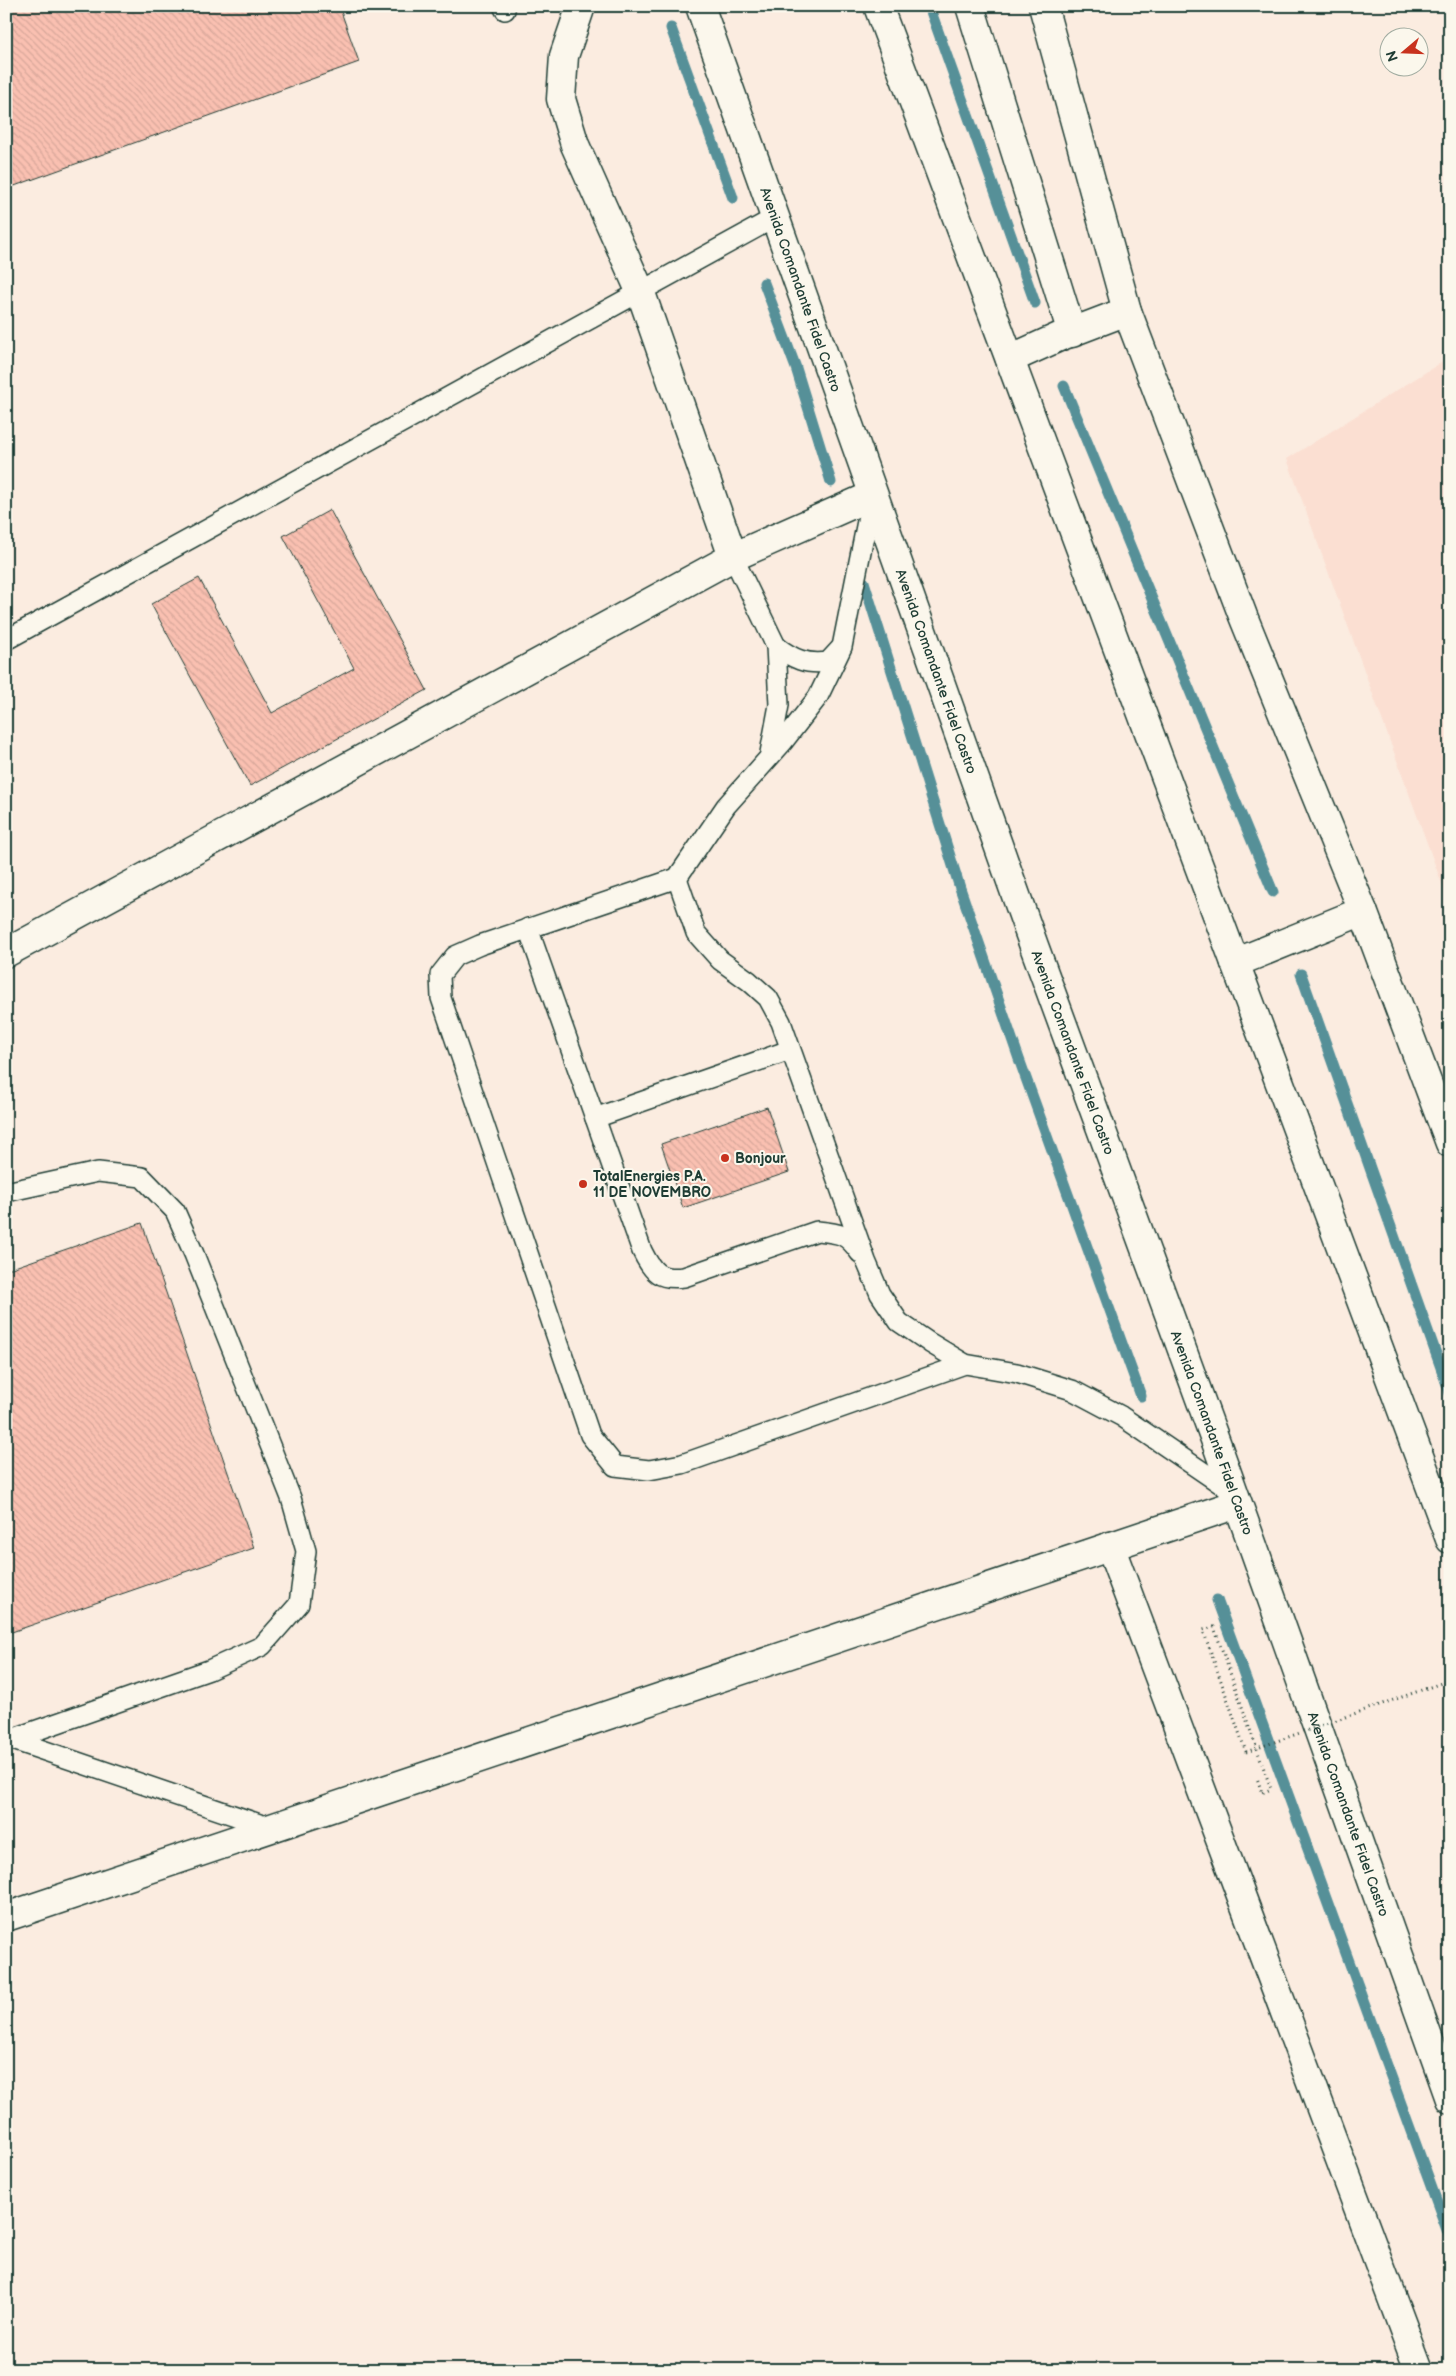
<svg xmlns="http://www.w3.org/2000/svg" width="1456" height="2376" font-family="'Balsamiq Sans',sans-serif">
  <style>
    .built { fill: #fbdfd2 }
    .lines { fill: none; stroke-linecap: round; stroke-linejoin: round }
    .stream { stroke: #569098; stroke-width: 11 }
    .building { fill: url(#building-back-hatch); stroke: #1f3d34 }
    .lane-casing { stroke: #1f3d34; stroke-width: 22 }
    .street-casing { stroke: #1f3d34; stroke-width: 31 }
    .highway-casing { stroke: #1f3d34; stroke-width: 31 }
    .path { stroke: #1f3d34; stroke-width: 3; stroke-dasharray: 1 4; stroke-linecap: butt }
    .lane { stroke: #fbf7ec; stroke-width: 19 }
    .street { stroke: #fbf7ec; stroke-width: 28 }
    .highway { stroke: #fbf7ec; stroke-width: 28 }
    .path-bridge { stroke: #1f3d34; stroke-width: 3; stroke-dasharray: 1 4; stroke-linecap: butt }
    .poi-dot { fill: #c8321e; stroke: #fbf7ec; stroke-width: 2 }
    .labels { text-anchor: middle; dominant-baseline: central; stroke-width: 4; stroke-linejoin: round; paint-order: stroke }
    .street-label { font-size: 14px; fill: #1f3d34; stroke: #fbf7ec }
    .poi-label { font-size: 14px; font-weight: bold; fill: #1f3d34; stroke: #fbf7ec; text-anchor: start }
  </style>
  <defs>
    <pattern id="building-back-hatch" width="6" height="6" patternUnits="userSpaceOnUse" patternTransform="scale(1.25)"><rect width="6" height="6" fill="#fac0b1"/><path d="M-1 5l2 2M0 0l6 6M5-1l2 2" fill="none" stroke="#d6a699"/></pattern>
  </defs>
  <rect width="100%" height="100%" fill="#fbece0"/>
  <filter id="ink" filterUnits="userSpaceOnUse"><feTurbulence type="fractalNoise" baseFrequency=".02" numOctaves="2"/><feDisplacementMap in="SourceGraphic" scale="10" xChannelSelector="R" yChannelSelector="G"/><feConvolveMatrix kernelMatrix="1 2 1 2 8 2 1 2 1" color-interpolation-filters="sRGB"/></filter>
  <g filter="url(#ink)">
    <!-- built -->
    <path class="built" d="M1450 357V906L1287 459Z"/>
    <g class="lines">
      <!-- stream -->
      <g class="stream">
        <path d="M929 6 1035 303"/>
        <path d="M671 28 733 198"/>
        <path d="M764 283 796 368 831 482"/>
        <path d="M1064 386 1273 892"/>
        <path d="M864 582 960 888 1019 1059 1141 1396"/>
        <path d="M1301 974 1450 1393"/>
        <path d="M1217 1600 1450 2238"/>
      </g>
    </g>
    <!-- building -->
    <g class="building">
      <path d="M6 6H339L359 62 6 189Z"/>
      <path d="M330 510 427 690 250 786 151 604 199 578 272 713 354 668 283 536Z"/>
      <path d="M767 1107 789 1172 683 1208 661 1144Z"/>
      <path d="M142 1223 254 1548 6 1634V1270Z"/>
    </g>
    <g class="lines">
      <defs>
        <g id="lane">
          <path d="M503 6 505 10"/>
          <path d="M872 496 842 647 818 697 783 742 726 806 677 878 480 945 455 956 440 975 441 998 590 1435 615 1466 649 1470 682 1464 965 1364"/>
          <path d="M733 557 776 646 779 705 770 753"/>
          <path d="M6 640 776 217"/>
          <path d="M776 646C793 659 806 665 828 662L840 649"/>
          <path d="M677 878 696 933 720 960 749 981 768 998 781 1022 866 1261 880 1294 899 1322 930 1343 965 1364 1017 1373 1072 1390 1121 1416 1234 1493"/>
          <path d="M528 928 642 1251C653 1273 659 1280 684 1277L817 1231C840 1233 847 1234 860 1253"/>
          <path d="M595 1118 790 1050"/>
          <path d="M6 1192 98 1172 142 1177 175 1211 194 1254 291 1498 306 1551 299 1604 262 1646 209 1670 6 1741"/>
          <path d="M10 1739 271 1828"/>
        </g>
        <g id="street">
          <path d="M581 6 564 56 561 99 575 145 641 293 733 557"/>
          <path d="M970 6 1072 333"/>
          <path d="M1043 6 1127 311 1243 616 1363 911 1450 1143"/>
          <path d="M1010 359 1059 337 1127 311"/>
          <path d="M6 953 733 557 873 495"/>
          <path d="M1235 963 1363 911"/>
          <path d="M1110 1546 1419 2370"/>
          <path d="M6 1917 1237 1504"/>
        </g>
        <g id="highway">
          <path id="s1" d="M700 6 1034 946 1217 1445 1450 2099"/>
          <path d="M878 6 1450 1539"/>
        </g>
      </defs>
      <!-- lane casing -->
      <use href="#lane" class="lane-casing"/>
      <!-- street casing -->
      <use href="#street" class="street-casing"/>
      <!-- highway casing -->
      <use href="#highway" class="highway-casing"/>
      <!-- path -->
      <path class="path" d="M1246 1752 1203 1630 1214 1627 1271 1789 1262 1793 1257 1778"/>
      <!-- lane -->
      <use href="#lane" class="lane"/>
      <!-- street -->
      <use href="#street" class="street"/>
      <!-- highway -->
      <use href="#highway" class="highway"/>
      <!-- path-bridge -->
      <path class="path-bridge" d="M1246 1752 1450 1680"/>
    </g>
  </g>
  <!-- markers -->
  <g class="poi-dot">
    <circle cx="725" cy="1158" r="5"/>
    <circle cx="583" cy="1184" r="5"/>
  </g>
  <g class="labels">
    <!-- street labels -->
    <g class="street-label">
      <text stroke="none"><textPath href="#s1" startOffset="301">Avenida Comandante Fidel Castro</textPath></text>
      <text stroke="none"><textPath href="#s1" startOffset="706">Avenida Comandante Fidel Castro</textPath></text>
      <text stroke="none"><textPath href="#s1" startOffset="1111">Avenida Comandante Fidel Castro</textPath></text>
      <text stroke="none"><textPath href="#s1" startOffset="1516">Avenida Comandante Fidel Castro</textPath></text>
      <text stroke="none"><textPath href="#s1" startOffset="1921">Avenida Comandante Fidel Castro</textPath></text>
    </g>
    <!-- poi labels -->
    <g class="poi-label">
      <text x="735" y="1158">Bonjour</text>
      <text x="593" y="1176">TotalEnergies P.A.<tspan x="593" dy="16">11 DE NOVEMBRO</tspan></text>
    </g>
  </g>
  <!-- margin -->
  <rect width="1456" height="2376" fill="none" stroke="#fbf7ec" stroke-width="25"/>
  <rect x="12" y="12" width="1431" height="2351" fill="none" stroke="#1f3d34" stroke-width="2" filter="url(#ink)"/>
  <!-- north arrow -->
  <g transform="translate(1404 52) rotate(251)"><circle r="24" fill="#fbf7ec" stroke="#a3ada2"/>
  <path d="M0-4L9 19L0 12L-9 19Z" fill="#c8321e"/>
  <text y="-8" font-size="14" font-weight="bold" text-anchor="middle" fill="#1f3d34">N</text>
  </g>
</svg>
